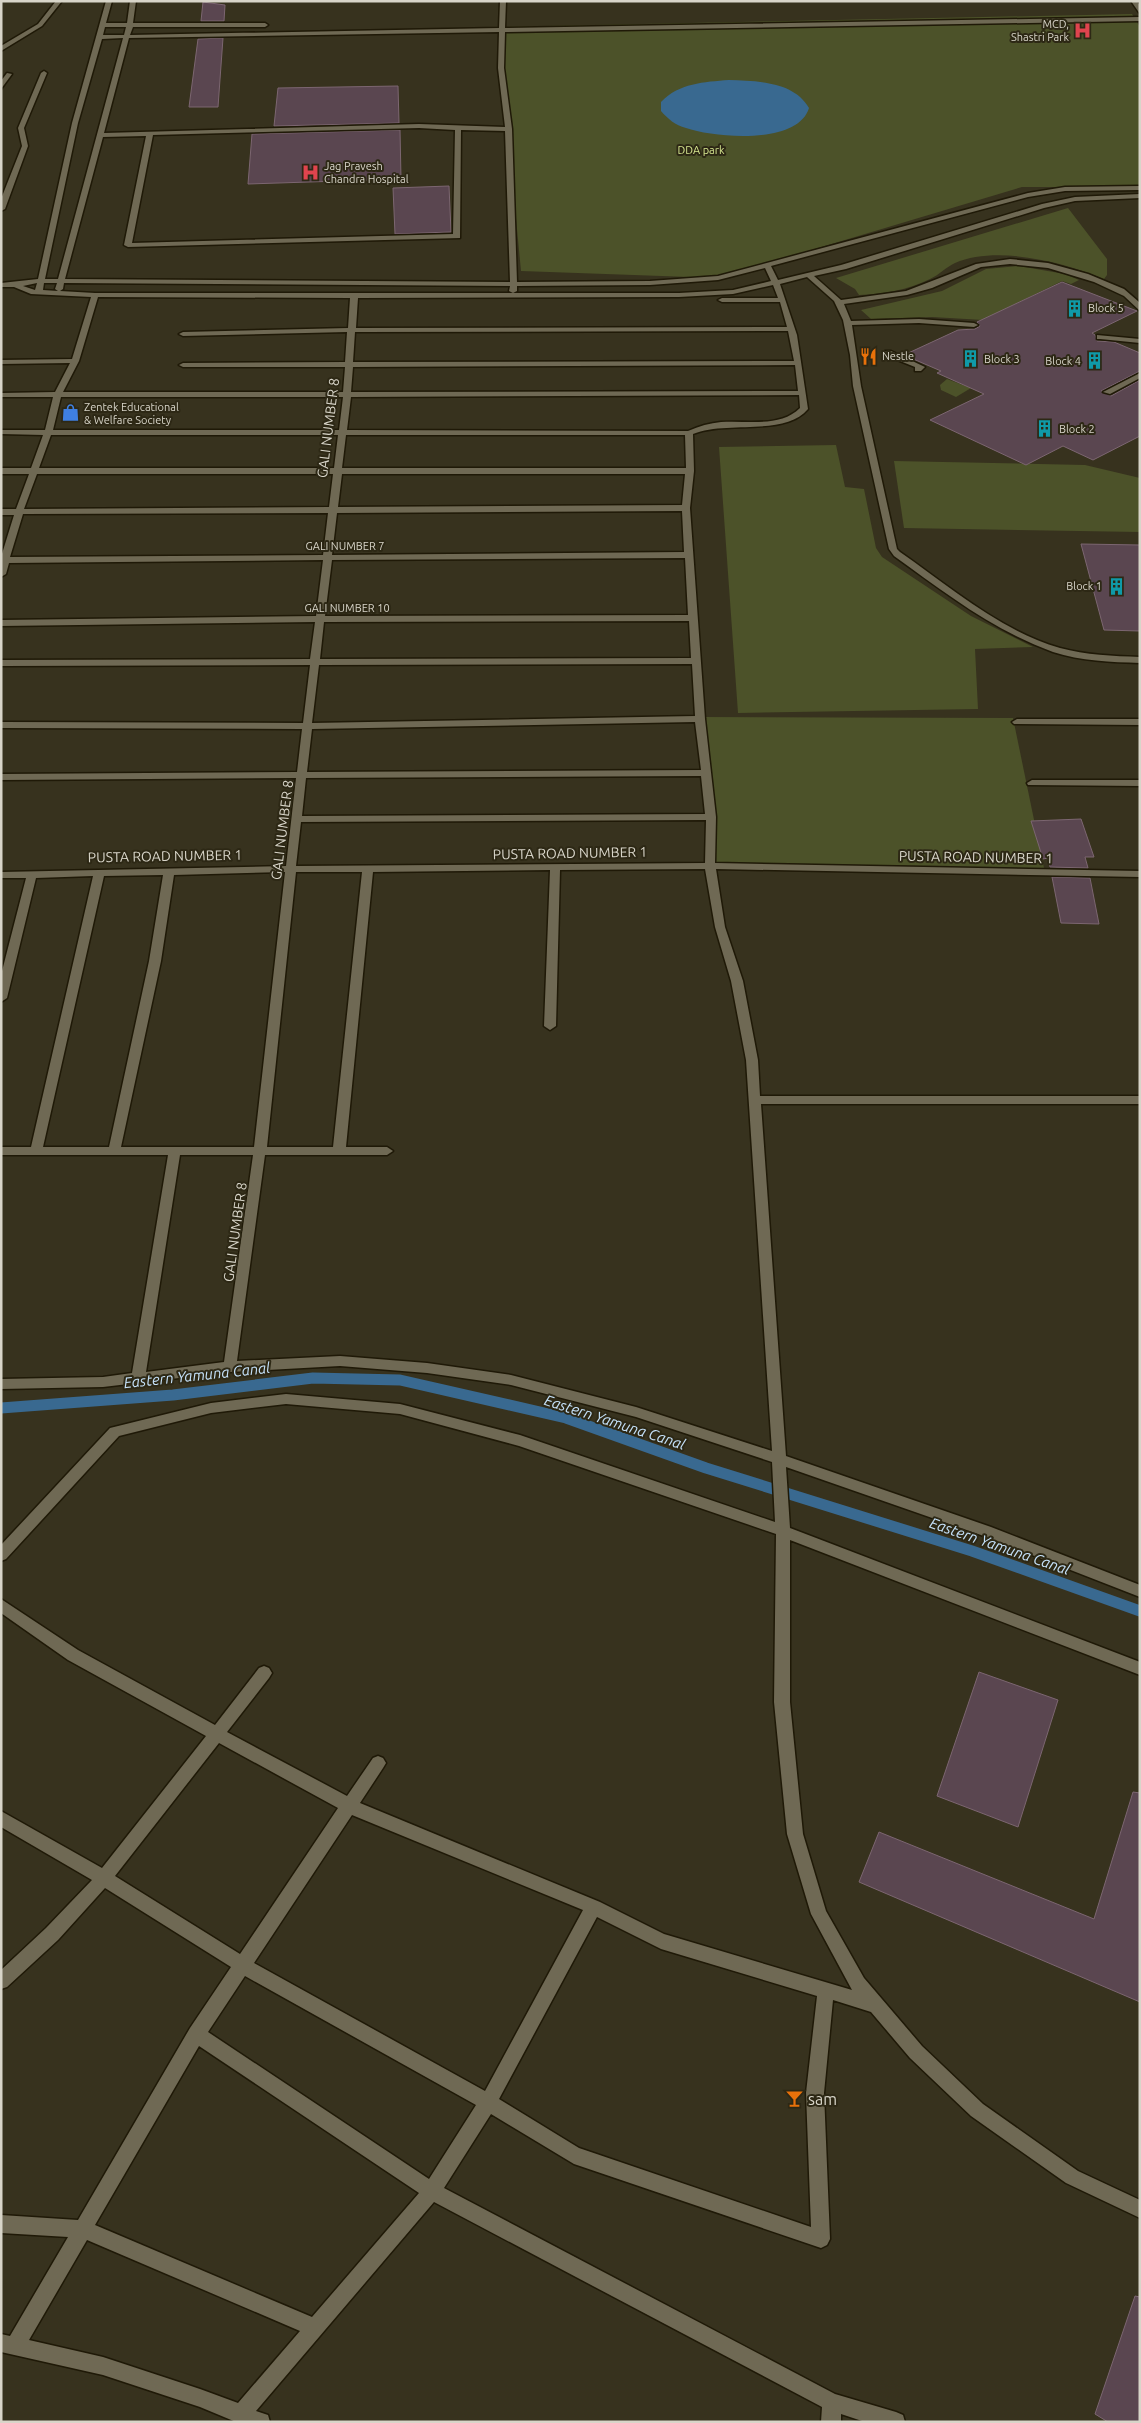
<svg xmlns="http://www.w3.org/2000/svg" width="1141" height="2423" font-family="Ubuntu,sans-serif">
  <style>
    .green { fill: #4c5229 }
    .water { fill: #396990 }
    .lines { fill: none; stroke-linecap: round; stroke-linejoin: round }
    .stream { stroke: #396990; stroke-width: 11 }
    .building { fill: #5a4650; stroke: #7c6671 }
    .minor-casing { stroke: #1f1907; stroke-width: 3 }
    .minor { fill: #6f6954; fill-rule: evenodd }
    .labels { text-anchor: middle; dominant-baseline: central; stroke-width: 4; stroke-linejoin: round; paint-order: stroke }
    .far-poi-label { font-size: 11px; fill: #d8d5c9; stroke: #2d2815; text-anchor: start }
    .far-park-label { font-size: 11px; fill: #d6e690; stroke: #2d2815 }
    .far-street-label { font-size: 11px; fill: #d8d5c9; stroke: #2d2815 }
    .street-label { font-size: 14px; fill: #d8d5c9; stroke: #2d2815 }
    .water-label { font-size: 15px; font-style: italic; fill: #c5e1f9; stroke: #2d2815 }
    .near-poi-label { font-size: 16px; fill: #d8d5c9; stroke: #2d2815; text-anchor: start }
  </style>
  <rect width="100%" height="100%" fill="#37321e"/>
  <!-- green -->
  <g class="green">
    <path d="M1132 14 1140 27V187H1022L718 278 521 271 506 113 501 27Z"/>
    <path d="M1068 208 1107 259V275L1104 279C1064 262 997 245 955 263 946 267 939 275 930 279 908 290 883 294 859 295L855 289 836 278Z"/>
    <path d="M1019 266 1065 274 1079 280 1071 284 1062 281 983 320 932 317 871 319 861 310 942 291 986 269Z"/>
    <path d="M947 379 971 388 956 397 941 390 940 385Z"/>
    <path d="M836 445 845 487 864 489 876 548 882 557 971 616 1033 647 975 649 978 709 738 713 719 447Z"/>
    <path d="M894 461 1085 465 1140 478V532L904 528Z"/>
    <path d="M701 717 1013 718 1045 873 709 863Z"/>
  </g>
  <!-- water -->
  <path class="water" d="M729 80C756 81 794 81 809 108 798 145 715 138 686 128 675 125 668 119 661 111V102C679 83 704 82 729 80Z"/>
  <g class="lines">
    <!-- stream -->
    <path class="stream" d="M1 1408 173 1395 313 1378 400 1380 566 1418 706 1468 972 1551 1140 1611"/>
  </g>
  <!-- building -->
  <g class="building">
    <path d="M203 2 225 5 224 21H201Z"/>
    <path d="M223 38 218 107H189L198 39Z"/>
    <path d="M398 86 399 123 274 126 278 88Z"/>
    <path d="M400 130 401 179 248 184 252 134Z"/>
    <path d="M449 186 451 232 395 234 393 188Z"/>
    <path d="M1062 282 1137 311 1092 333 1095 335 1097 341 1114 342 1140 353V371L1101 391 1111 396 1140 380V436L1093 460 1063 446 1026 465 930 420 984 394 937 373 941 371 904 355 958 330 975 329 980 326 977 322Z"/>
    <path d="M1081 544 1140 545V631L1104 630Z"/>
    <path d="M1081 819 1094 857H1085L1088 868 1050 867 1048 858 1043 859 1031 821Z"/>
    <path d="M1052 877 1090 878 1099 924 1061 923Z"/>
    <path d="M979 1672 1058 1700 1018 1827 937 1796Z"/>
    <path d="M1133 1792 1140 1793V2002L859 1882 879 1832 1094 1919Z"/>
    <path d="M1135 2296 1140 2297V2422H1108L1095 2414Z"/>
  </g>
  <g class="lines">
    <defs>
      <g id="minor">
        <path d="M56 1H62L42 26 1 51V46L38 24Z"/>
        <path d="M106 1H112L106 23H127L130 1H136L133 23H265L268 25 265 27H133L130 35 499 28 500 1H506L505 28 1140 17V21L505 32 504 68 512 129 517 282 650 281 718 276 1028 193 1065 187 1140 186V190L1065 191 1028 197 771 266 778 280 841 265 1042 204 1075 197 1140 194V198L1075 201 1044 208 846 269 814 276 841 300 906 291 976 264 1010 259 1048 263 1088 274 1124 289 1139 302 1140 311 1124 296 1094 282 1048 268 1010 264 981 267 932 288 907 295 844 304 851 321 919 319 974 323 978 325 974 327 919 323 852 325 861 386 897 549 900 552C950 587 1001 631 1060 648 1086 655 1113 656 1140 657V663C1111 662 1081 661 1053 652 994 631 944 592 894 556L889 549 853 386 850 355 843 320 834 301 807 277 780 284 797 335 808 409C785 437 727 420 693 434L694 471 690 508 705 719 716 817 715 863 1140 871V877L716 869 725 927 743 981 758 1060 760 1096H1140V1104H761L786 1456 991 1527 1140 1585V1597L981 1535 786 1467 790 1528 1140 1662V1675L790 1540V1702L803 1834 826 1911 864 1978 922 2046 983 2104 1078 2171 1140 2200V2218L1066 2183 971 2116 910 2058 871 2012 833 2000 824 2093 830 2239 827 2245 821 2248 574 2164 491 2114 444 2188 835 2394 896 2412 903 2415 905 2422H865L841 2414V2422H821L822 2407 434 2202 256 2411 268 2415 270 2422H236L200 2407 103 2375 1 2352V2334L10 2336 68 2237 1 2233V2215L78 2220 190 2028 231 1967 105 1888 58 1940 7 1987 1 1989V1970L46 1928 92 1880 1 1827V1811L102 1868 206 1736 68 1660 1 1613V1599L78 1650 215 1725 259 1668 264 1666 269 1668 272 1673 269 1678 227 1732 347 1796 373 1758 378 1756 383 1758 386 1763 383 1768 360 1803 600 1902 664 1934 852 1990 811 1914 787 1834 774 1702 776 1534 519 1446 400 1414 286 1404 211 1413 119 1436 6 1559 1 1561V1545L110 1428 211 1403 286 1394 400 1404 520 1435 775 1522 772 1462 636 1417 511 1385 427 1373 340 1366 230 1372 103 1387 1 1389V1379L103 1377 132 1373 168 1155H1V1147H31L93 876 36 878 7 998 1 1002V975L26 878H1V872L286 866 296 778 1 780V774L297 772 302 729 1 728V722L303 723 310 665 1 666V660L310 659 315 622 1 626V620L316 616 323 560 9 563 6 574 1 577V557L14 515H1V509H16L29 474H1V468H31L43 435 1 434V430H45L53 397H1V393L55 392 70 363 1 364V360L72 359 91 297 31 294 14 287H1V283L38 279 72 123ZM105 27H126L124 35H103ZM499 32 498 68 505 127 419 124 104 133 129 38ZM123 38 58 279H45L78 123 102 39ZM419 128 455 130 453 234 132 243 153 135ZM461 130 505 131 510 282 65 279 103 137 146 136 124 245 128 247 460 238ZM765 268 771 281 733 290 679 293H95L60 291 63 289 64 283 510 286 509 291 513 293 517 291V286L650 285 718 280ZM37 283 35 290 23 286ZM44 283H57L55 289 58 291 43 290ZM773 285 778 298H722L718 300 722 302H780L787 327 356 328 358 298 679 297 733 294ZM98 297 350 298 348 328 183 332 179 334 183 336 347 332 345 362 183 363 179 365 183 367H345L343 392H63L79 361ZM788 331 794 361 353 362 355 332ZM795 365 798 391 351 392 353 367ZM799 395 800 408C780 428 747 420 721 422 710 423 699 426 688 431L347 430 351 397ZM61 397H343L339 430H53ZM51 435H338L334 468H39ZM346 435H685L686 468H342ZM37 474H333L329 507 24 509ZM342 474H685L682 505 338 507ZM682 511 684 552 332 555 337 513ZM328 513 323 555 10 557 23 514ZM685 558 688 615 325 616 332 560ZM689 621 691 658 320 659 324 622ZM692 664 695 716 312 723 319 665ZM695 722 701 770 307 772 312 729ZM701 776 705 814 302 816 306 778ZM706 820 705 863 296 866 301 822ZM705 869 715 927 731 981 746 1060 772 1451 636 1407 511 1375 427 1363 340 1356 237 1361 265 1155H387L393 1151 387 1147H346L373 872 550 870 544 1026 550 1030 556 1026 560 870ZM285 872 254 1147H121L161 961 174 875ZM296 872H362L333 1147H267ZM163 875 149 961 109 1147H43L104 876ZM180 1155H253L224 1362 146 1372ZM219 1743 338 1808 240 1954 115 1876ZM352 1815 583 1910 485 2091 254 1963ZM597 1917 661 1949 817 1996 806 2093 811 2227 579 2148 499 2099ZM245 1976 476 2105 429 2179 208 2032ZM199 2046 419 2193 312 2317 95 2225ZM87 2240 300 2331 238 2403 200 2389 103 2357 29 2340Z"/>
        <path d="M1131 1H1137L1140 6V14Z"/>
        <path d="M44 71 47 73 24 128 28 146 5 209 1 211V199L22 146 18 128 41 73Z"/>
        <path d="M7 73 12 74 1 89V81Z"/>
        <path d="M1097 335 1140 339V343L1100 339H1097Z"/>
        <path d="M885 351H891L925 367 921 371H915V367L885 355Z"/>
        <path d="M1140 373V378L1110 394 1103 392Z"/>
        <path d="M1017 719H1140V725L1014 724 1012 722Z"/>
        <path d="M1032 780H1140V786L1028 785 1027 783Z"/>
      </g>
    </defs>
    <!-- minor casing -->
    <use href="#minor" class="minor-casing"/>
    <!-- minor -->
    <use href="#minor" class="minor"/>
  </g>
  <!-- icons -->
  <defs>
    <symbol id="hospital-bare" viewBox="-9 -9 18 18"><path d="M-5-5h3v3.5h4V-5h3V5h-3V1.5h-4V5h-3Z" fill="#e0444e" stroke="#2d2815" stroke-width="2.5" paint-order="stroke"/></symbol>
    <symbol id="building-bare" viewBox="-9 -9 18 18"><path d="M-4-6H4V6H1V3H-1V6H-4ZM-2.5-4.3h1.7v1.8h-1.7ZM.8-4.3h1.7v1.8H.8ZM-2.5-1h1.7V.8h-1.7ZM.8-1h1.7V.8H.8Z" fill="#0f9aa8" stroke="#2d2815" stroke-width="2.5" paint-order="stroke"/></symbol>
    <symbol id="restaurant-bare" viewBox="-9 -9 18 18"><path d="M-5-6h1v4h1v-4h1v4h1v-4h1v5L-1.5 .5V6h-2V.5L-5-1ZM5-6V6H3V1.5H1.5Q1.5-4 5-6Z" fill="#e8710a" stroke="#2d2815" stroke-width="2.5" paint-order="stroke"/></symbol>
    <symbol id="shop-bare" viewBox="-9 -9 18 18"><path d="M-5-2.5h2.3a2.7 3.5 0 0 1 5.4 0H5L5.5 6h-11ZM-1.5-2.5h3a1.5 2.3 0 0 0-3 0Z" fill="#3f7fe0" stroke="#2d2815" stroke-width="2.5" paint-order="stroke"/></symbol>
    <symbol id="bar-bare" viewBox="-9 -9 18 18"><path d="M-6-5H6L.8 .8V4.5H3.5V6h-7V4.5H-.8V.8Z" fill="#e8710a" stroke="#2d2815" stroke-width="2.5" paint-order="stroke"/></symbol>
  </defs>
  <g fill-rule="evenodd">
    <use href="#hospital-bare" x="1070" y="18" width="25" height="25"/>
    <use href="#hospital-bare" x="298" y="160" width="25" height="25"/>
    <use href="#building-bare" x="1062" y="296" width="25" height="25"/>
    <use href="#restaurant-bare" x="856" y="344" width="25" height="25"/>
    <use href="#building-bare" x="958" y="346" width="25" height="25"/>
    <use href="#building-bare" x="1082" y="348" width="25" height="25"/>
    <use href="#shop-bare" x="58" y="400" width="25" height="25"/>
    <use href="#building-bare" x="1032" y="416" width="25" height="25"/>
    <use href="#building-bare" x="1104" y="574" width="25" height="25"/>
    <use href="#bar-bare" x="782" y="2086" width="25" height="25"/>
  </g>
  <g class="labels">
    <!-- far-poi labels -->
    <g class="far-poi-label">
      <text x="1069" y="24" text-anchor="end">MCD,<tspan x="1069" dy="13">Shastri Park</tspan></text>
      <text x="324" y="166">Jag Pravesh<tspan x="324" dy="13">Chandra Hospital</tspan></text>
      <text x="1088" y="308">Block 5</text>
      <text x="882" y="356">Nestle</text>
      <text x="984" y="359">Block 3</text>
      <text x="1081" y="361" text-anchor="end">Block 4</text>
      <text x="84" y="407">Zentek Educational<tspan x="84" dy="13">&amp; Welfare Society</tspan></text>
      <text x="1059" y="429">Block 2</text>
      <text x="1102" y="586" text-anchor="end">Block 1</text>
    </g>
    <!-- far-park labels -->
    <g class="far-park-label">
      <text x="701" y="150">DDA park</text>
    </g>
    <!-- far-street labels -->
    <g class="far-street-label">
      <text x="345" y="546">GALI NUMBER 7</text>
      <text x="347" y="608">GALI NUMBER 10</text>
    </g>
    <!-- street labels -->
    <g class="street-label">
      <text transform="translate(328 428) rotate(-83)">GALI NUMBER 8</text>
      <text transform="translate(282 830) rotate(-83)">GALI NUMBER 8</text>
      <text transform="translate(570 853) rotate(-1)">PUSTA ROAD NUMBER 1</text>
      <text transform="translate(165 856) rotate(-1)">PUSTA ROAD NUMBER 1</text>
      <text transform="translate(976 857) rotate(1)">PUSTA ROAD NUMBER 1</text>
      <text transform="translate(235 1232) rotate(-82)">GALI NUMBER 8</text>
    </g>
    <!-- water labels -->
    <g class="water-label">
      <text transform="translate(197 1375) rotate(-6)">Eastern Yamuna Canal</text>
      <text transform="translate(615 1422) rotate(18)">Eastern Yamuna Canal</text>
      <text transform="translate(1000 1546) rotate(19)">Eastern Yamuna Canal</text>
    </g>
    <!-- near-poi labels -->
    <g class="near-poi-label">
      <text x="808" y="2099">sam</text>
    </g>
  </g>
  <!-- border -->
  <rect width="1141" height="2423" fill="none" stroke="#d8d5c9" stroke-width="5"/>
</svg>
